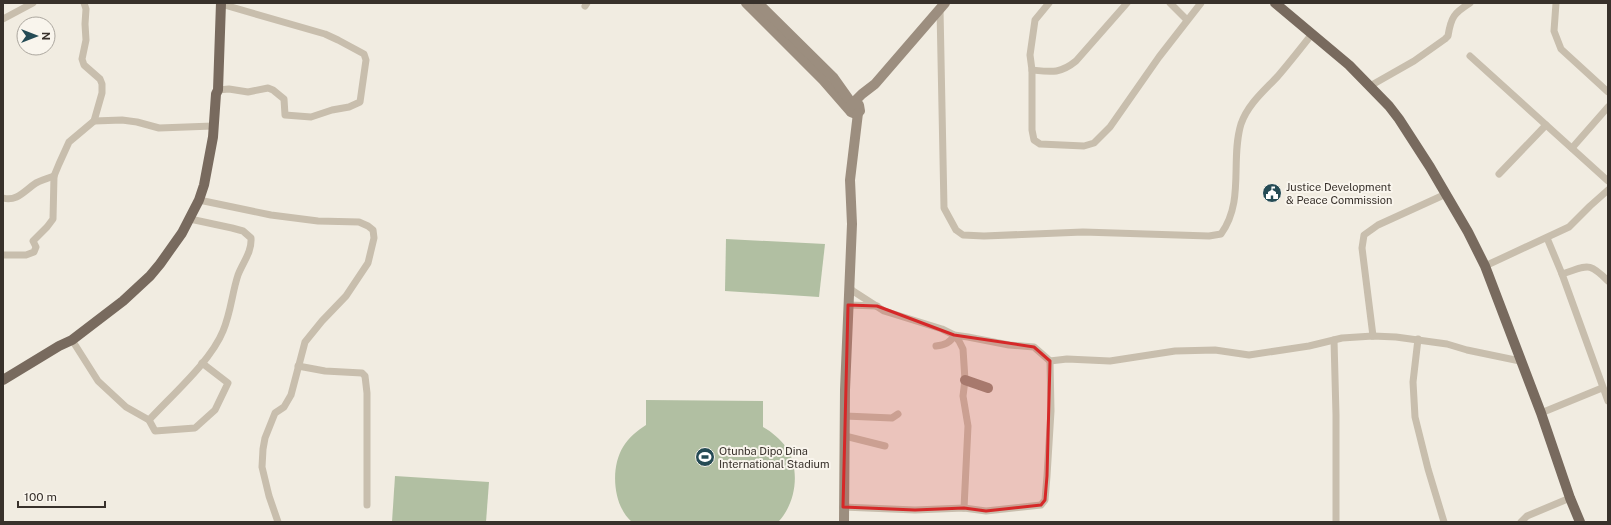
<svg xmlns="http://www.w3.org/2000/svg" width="1611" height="525" font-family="'Public Sans',sans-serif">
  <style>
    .green { fill: #b1bfa2 }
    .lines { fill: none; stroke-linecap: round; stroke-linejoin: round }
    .street { stroke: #c8bead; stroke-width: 7 }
    .secondary { stroke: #9c8e7f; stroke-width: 10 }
    .primary { stroke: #786a5e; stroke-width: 10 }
    .marked { fill: #d62828; fill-opacity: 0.2; stroke: #d62828; stroke-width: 3; stroke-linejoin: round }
    .labels { text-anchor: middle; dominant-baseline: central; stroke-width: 4; stroke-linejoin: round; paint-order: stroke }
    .poi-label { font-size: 11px; fill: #38312b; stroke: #f9f5ed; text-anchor: start }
  </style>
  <rect width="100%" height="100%" fill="#f1ece1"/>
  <!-- green -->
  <g class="green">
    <path d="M726 239 825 244 819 297 725 291Z"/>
    <path d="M646 400 763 401V427C772 432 780 439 786 447 801 469 796 504 778 522H632C613 506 610 468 623 447 629 437 637 431 646 425Z"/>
    <path d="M395 476 489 482 486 522H392Z"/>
  </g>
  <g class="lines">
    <!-- street -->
    <g class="street">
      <path d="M1049 3 1035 20 1030 55 1032 70V130L1034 140 1040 144 1084 146 1094 143 1110 127 1159 57 1201 3"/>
      <path d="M1170 3 1187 20"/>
      <path d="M1556 3 1554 31 1561 49 1608 92"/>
      <path d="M585 6 587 3"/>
      <path d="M940 9 944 208 956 230 963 235 984 236 1083 232 1209 236 1221 234C1245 201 1230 160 1241 124 1248 104 1264 91 1278 76 1290 62 1301 48 1312 34"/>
      <path d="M3 19 33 3"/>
      <path d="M1470 56 1608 181"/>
      <path d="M1032 70C1051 72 1060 74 1076 61L1127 3"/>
      <path d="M1370 86 1414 61 1445 39 1448 36C1451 17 1454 13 1470 3"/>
      <path d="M218 90 229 89 248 92 268 88 273 90 284 99 285 115 311 117 332 110 349 107 360 102 366 60 364 54 338 40 325 34 221 4"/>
      <path d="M94 121 122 120 137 122 159 128 213 126"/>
      <path d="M1572 148 1608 107"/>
      <path d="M1499 174 1546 125"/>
      <path d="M3 198C17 202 25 190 36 183 42 180 48 178 54 176"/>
      <path d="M199 200 271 215 318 221 359 222 368 226 373 230 374 238 368 263 346 296 322 321 305 342 291 395 284 407 275 413 265 438 263 449 262 467 269 496 278 522"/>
      <path d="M1547 238 1562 274 1608 401"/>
      <path d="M3 255H26L34 252 36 247 33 241 47 227 53 219 54 176 59 164 69 142 94 121 102 93V84L100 79 84 65 82 59 86 40 85 24 86 9 84 3"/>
      <path d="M1485 266 1569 227 1590 206 1608 190"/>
      <path d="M1562 274C1588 266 1588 261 1608 281"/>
      <path d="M849 287 853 291 884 311 942 329 954 335 968 337 1009 345 1034 347 1050 361 1067 359 1110 361 1175 351 1215 350 1249 355 1309 346 1342 338 1373 336 1396 337 1447 344 1467 350 1520 361"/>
      <path d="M848 305 877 306"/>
      <path d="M1373 336 1362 248 1364 235 1378 225 1446 194"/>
      <path d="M1418 339 1413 382 1415 417 1428 469 1444 522"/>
      <path d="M72 340 98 381 126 407 149 420 155 431 195 428 215 410 228 383 202 363"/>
      <path d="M1334 340 1336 415V522"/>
      <path d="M936 346C944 345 951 343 954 335L959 341 963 349 965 380 963 396 968 426 964 508"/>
      <path d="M298 366 325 371 362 373 365 376 367 393V505"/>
      <path d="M1541 413 1602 388"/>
      <path d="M845 416 892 418 898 414"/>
      <path d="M149 420C172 395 211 361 223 331 231 312 232 293 238 275 243 262 252 252 251 238L243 231 232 228 190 219"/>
      <path d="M845 436 885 446"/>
      <path d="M843 507 915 510 964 508 986 511 1041 505 1045 500 1047 476 1051 411 1050 361"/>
      <path d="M1521 522 1527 516 1570 498"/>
    </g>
    <!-- secondary -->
    <g class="secondary">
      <path d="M746 3 823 80 850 111"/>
      <path d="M758 3 833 77 850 101"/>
      <path d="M854 103 859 105 860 111 856 114 851 112V105L862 94 875 84 945 3"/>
      <path d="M965 380 988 388"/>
      <path d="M844 522 845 390 852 224 850 180 858 113"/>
    </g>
    <!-- primary -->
    <g class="primary">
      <path d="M1275 3 1349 65 1389 106 1399 119 1430 167 1468 232 1485 266 1541 413 1570 498 1580 522"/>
      <path d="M3 380 59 346 72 340 123 301 150 276 160 264 182 233 199 200 204 185 213 137 216 94 218 90 221 3"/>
    </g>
  </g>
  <!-- marked area -->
  <path class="marked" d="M848 305 877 306 954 335 1034 347 1050 361 1047 476 1045 500 1041 505 986 511 964 508 915 510 843 507Z"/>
  <!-- icons -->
  <defs>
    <symbol id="civic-disc" viewBox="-11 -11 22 22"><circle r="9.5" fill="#254b55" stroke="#f9f5ed"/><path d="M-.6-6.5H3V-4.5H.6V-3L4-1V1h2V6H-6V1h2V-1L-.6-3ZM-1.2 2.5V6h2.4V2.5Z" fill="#fff"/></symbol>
    <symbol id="stadium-disc" viewBox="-11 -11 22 22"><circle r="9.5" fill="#254b55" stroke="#f9f5ed"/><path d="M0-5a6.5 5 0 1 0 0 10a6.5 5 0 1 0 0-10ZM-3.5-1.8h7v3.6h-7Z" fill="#fff"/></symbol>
  </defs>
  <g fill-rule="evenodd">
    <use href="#civic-disc" x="1261" y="182" width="22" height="22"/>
    <use href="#stadium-disc" x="694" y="446" width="22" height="22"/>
  </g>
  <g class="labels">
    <!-- poi labels -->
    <g class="poi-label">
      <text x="1286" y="187">Justice Development<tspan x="1286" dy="13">&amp; Peace Commission</tspan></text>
      <text x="719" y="451">Otunba Dipo Dina<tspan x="719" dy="13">International Stadium</tspan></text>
    </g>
  </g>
  <!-- border -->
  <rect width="1611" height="525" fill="none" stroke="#38312b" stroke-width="8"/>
  <!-- north arrow -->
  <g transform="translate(36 36) rotate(90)"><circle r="19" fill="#f9f5ed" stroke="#aca79f"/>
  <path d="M0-3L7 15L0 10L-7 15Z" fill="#254b55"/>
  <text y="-6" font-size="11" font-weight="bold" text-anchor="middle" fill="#38312b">N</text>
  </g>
  <!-- scale -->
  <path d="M18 501v6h87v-6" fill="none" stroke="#38312b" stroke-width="2"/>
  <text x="24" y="501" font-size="12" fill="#38312b" stroke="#f9f5ed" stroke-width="3" paint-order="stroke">100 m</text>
</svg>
